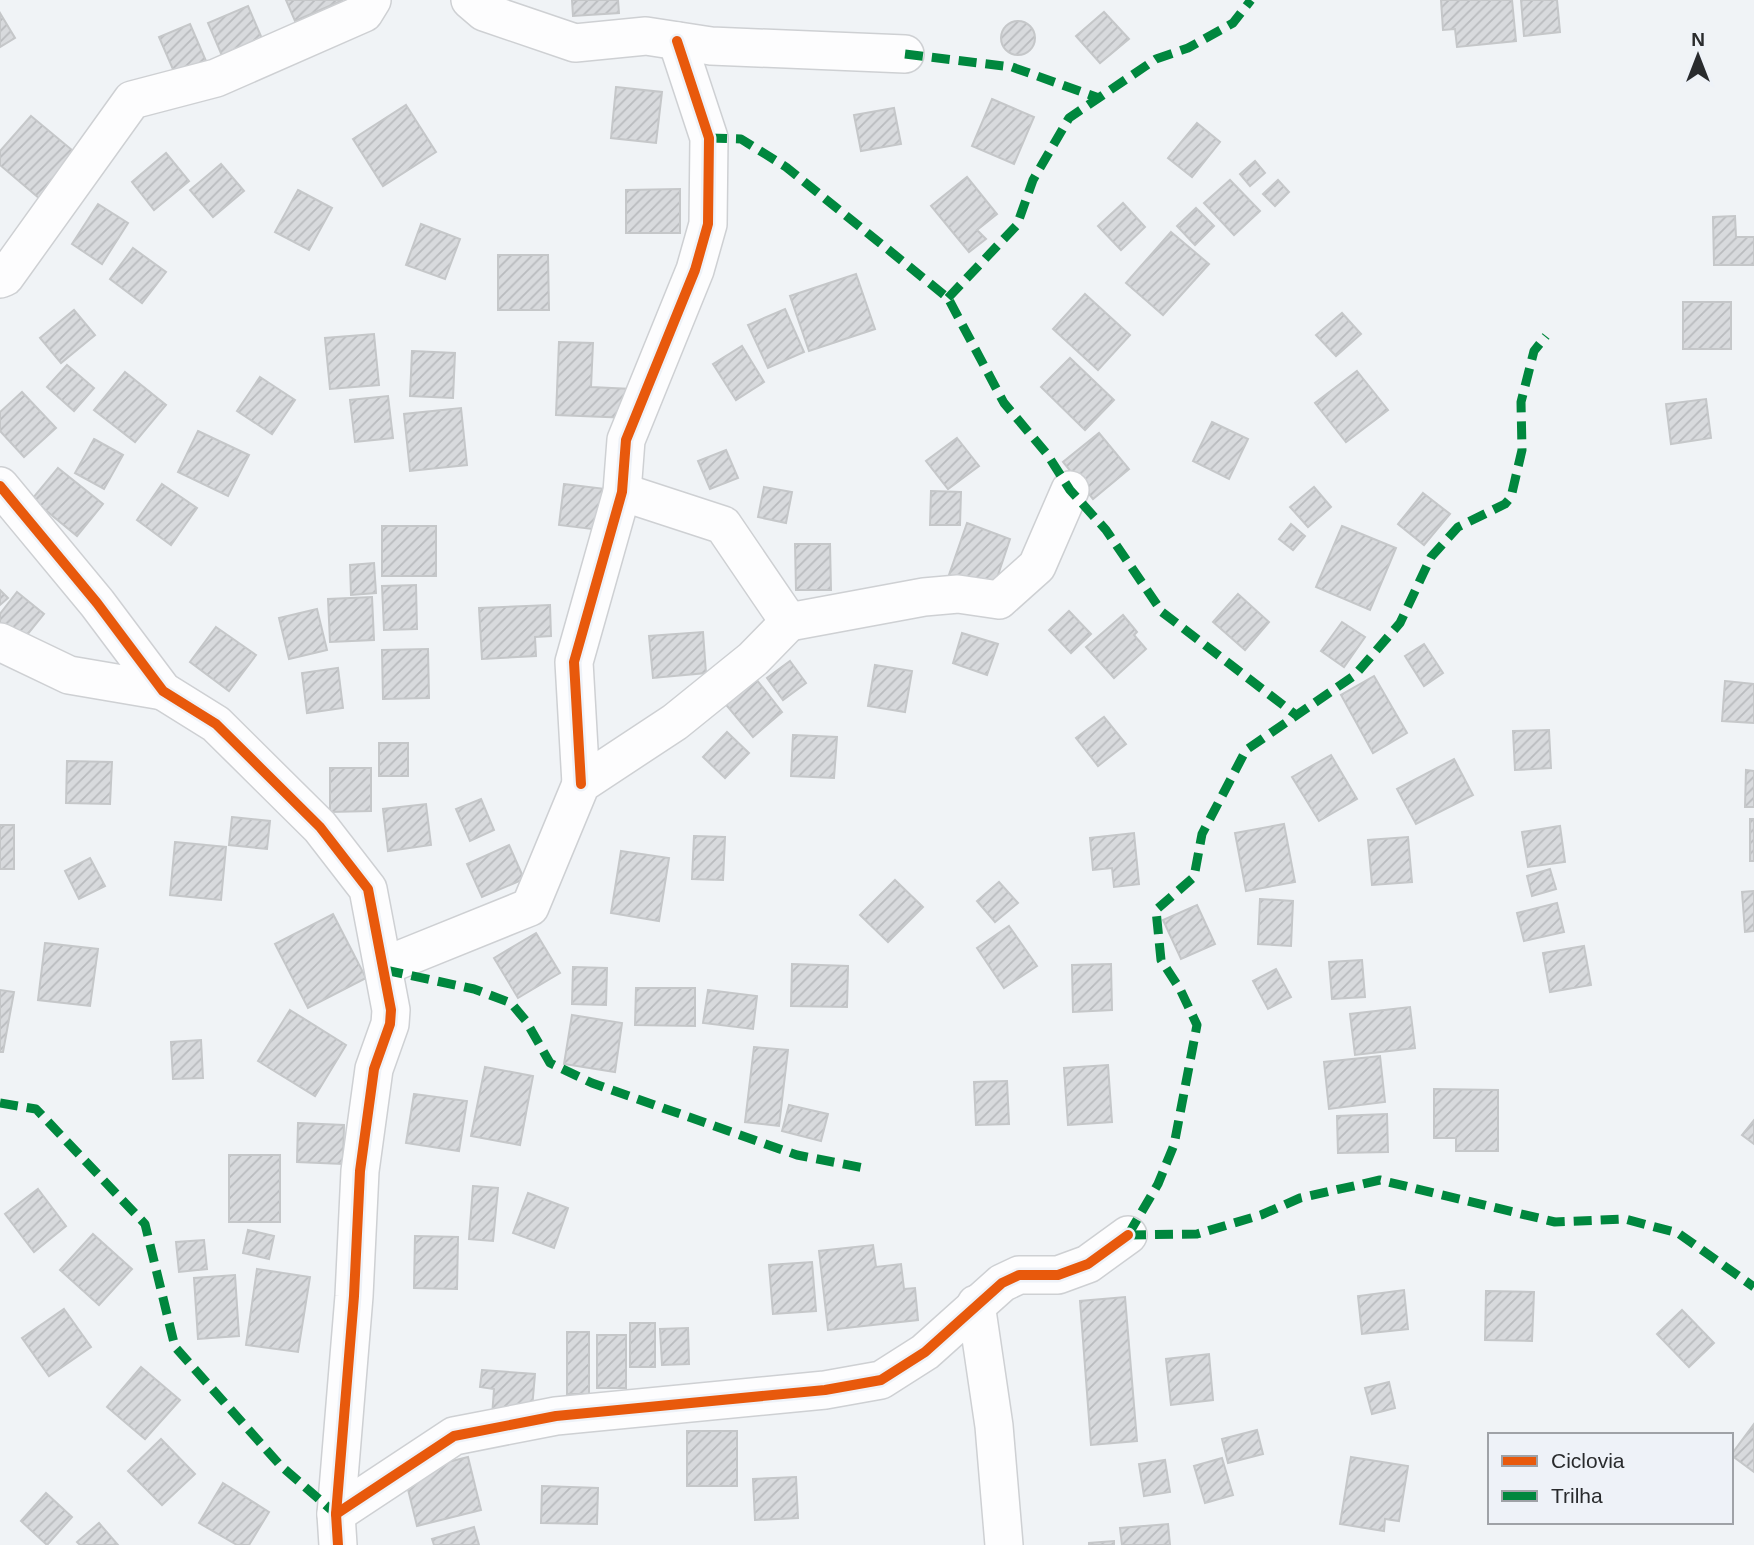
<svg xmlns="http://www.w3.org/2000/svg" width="1754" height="1545" font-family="Helvetica,sans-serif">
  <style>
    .building { fill: url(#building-hatch); stroke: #c5c7c9; stroke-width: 2 }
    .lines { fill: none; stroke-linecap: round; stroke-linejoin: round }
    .minor-casing { stroke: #ced0d3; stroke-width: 40 }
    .minor { stroke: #fdfdfe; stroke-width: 37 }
    .quiet { stroke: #00873e; stroke-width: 9; stroke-dasharray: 18 9; stroke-linecap: butt }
    .cycleway-casing { stroke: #eef2f8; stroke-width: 15 }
    .cycleway { stroke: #e8590c; stroke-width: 10 }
  </style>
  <defs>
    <pattern id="building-hatch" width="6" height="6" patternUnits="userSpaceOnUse" patternTransform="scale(1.75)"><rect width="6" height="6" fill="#d8dadd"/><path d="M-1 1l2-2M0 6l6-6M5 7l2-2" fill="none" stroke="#b9bbbe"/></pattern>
  </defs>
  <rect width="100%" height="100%" fill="#f0f3f6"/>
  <!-- building -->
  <g class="building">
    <path d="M286 0H343L295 21Z"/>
    <path d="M572 0H618L619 13 573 16Z"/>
    <path d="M1441 0H1512L1516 41 1457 47 1455 29 1443 30Z"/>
    <path d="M1521 0H1557L1560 32 1524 36Z"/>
    <path d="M248 6 266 48 226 65 208 23Z"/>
    <path d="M1104 12 1129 39 1100 63 1076 36Z"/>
    <path d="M0 13 15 38 0 47Z"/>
    <circle cx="1018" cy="38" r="17"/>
    <path d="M190 24 206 61 175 74 159 37Z"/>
    <path d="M616 87 662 92 656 143 611 138Z"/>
    <path d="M992 99 1034 117 1014 164 972 146Z"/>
    <path d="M406 105 436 152 383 186 353 139Z"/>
    <path d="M894 108 901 144 861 151 854 115Z"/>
    <path d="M31 116 84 160 46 204 0 165V151Z"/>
    <path d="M1197 123 1220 142 1192 177 1168 158Z"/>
    <path d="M166 153 189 181 154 210 132 182Z"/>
    <path d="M1255 161 1265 173 1250 186 1240 174Z"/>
    <path d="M221 164 244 191 213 217 190 190Z"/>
    <path d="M967 177 997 214 977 230 986 239 969 252 931 206Z"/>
    <path d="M1230 180 1260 211 1234 235 1204 203Z"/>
    <path d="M1278 180 1289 192 1275 206 1263 194Z"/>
    <path d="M680 189V233H626V190Z"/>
    <path d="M298 190 332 208 309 250 275 232Z"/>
    <path d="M1123 203 1145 227 1121 250 1098 226Z"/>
    <path d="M98 204 128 223 102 264 72 244Z"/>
    <path d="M1196 208 1214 226 1195 245 1177 226Z"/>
    <path d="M1735 216 1736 237H1754V265H1714L1713 217Z"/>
    <path d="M421 224 460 239 445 279 406 265Z"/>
    <path d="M1171 232 1209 264 1163 315 1126 283Z"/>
    <path d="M133 248 166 272 142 303 110 279Z"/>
    <path d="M498 255H548L549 310H498Z"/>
    <path d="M856 274 875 329 809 351 790 296Z"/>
    <path d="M1085 294 1130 335 1098 370 1053 329Z"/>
    <rect x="1683" y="302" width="48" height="47"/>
    <path d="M785 309 804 352 768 368 748 325Z"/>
    <path d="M74 310 95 335 61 363 40 338Z"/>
    <path d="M1342 313 1361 334 1336 356 1316 335Z"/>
    <path d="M374 334 379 385 330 389 325 338Z"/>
    <path d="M559 342 593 343 591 387 632 389 630 418 556 415Z"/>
    <path d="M742 346 764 382 736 400 713 364Z"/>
    <path d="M412 351 455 353 453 398 410 396Z"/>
    <path d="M1070 358 1114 400 1085 430 1041 387Z"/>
    <path d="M67 365 94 388 74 411 47 387Z"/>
    <path d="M1357 371 1388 410 1346 442 1315 403Z"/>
    <path d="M125 372 166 405 135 442 94 410Z"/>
    <path d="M260 377 295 400 272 434 237 411Z"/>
    <path d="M22 392 56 428 24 457 0 431V412Z"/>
    <path d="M388 396 393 438 355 442 350 400Z"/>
    <path d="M1706 399 1711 438 1671 444 1666 404Z"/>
    <path d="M461 408 467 465 410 471 404 414Z"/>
    <path d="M1212 422 1248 439 1229 479 1193 461Z"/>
    <path d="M198 431 249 455 228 496 178 472Z"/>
    <path d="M1099 433 1129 469 1093 499 1063 462Z"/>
    <path d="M957 438 979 466 948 489 926 461Z"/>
    <path d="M94 439 123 455 104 489 75 473Z"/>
    <path d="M726 450 738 478 710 489 698 461Z"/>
    <path d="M58 468 103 504 77 536 32 499Z"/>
    <path d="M162 484 197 508 171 545 137 520Z"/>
    <path d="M564 484 606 489 600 530 559 525Z"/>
    <path d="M764 487 792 492 786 523 758 517Z"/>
    <path d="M1314 487 1331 507 1308 527 1290 507Z"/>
    <path d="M931 491 961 492 960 525H930Z"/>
    <path d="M1423 493 1450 514 1424 545 1398 524Z"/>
    <path d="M967 523 1010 539 993 590 949 575Z"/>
    <path d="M1291 524 1305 536 1293 550 1279 539Z"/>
    <rect x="382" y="526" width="54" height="50"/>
    <path d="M1342 526 1396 548 1370 610 1316 587Z"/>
    <path d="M795 544H830L831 590H796Z"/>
    <path d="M374 563 376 593 351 595 350 565Z"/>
    <path d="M416 585 417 629 384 630 382 586Z"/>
    <path d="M0 590 8 598 0 605Z"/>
    <path d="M17 592 44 614 22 641 0 624V614Z"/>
    <path d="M1238 594 1269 622 1245 650 1213 622Z"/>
    <path d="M372 597 374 640 330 642 328 599Z"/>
    <path d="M550 605 551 636 535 637 536 656 482 659 479 608Z"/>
    <path d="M317 609 327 650 289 659 279 618Z"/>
    <path d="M1069 611 1091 634 1071 653 1049 630Z"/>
    <path d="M1123 615 1137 632 1134 635 1146 649 1114 678 1086 647Z"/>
    <path d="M1342 622 1365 637 1344 667 1321 651Z"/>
    <path d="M216 627 256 655 229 691 190 662Z"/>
    <path d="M703 632 706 673 653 678 649 636Z"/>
    <path d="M962 633 998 644 987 675 953 663Z"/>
    <path d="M1424 644 1443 673 1424 686 1405 656Z"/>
    <path d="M428 649 429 698 383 699 382 650Z"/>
    <path d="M790 661 806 683 783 700 767 678Z"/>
    <path d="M875 665 912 671 905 712 868 706Z"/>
    <path d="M338 668 343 708 307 713 302 673Z"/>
    <path d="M753 675 782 712 753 737 722 700Z"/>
    <path d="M1374 676 1407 733 1373 753 1341 695Z"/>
    <path d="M1725 681 1754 684V723L1722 721Z"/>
    <path d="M1104 717 1126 744 1098 766 1076 738Z"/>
    <path d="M1549 730 1551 768 1515 770 1513 731Z"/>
    <path d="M727 732 749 753 725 778 703 757Z"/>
    <path d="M793 735 837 737 834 778 791 776Z"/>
    <rect x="379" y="743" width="29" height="33"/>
    <path d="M1331 755 1357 799 1319 821 1292 777Z"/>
    <path d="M1454 759 1473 795 1416 824 1397 789Z"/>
    <path d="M67 761 112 762 110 804 66 803Z"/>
    <path d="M330 768H371V811L330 812Z"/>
    <path d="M1746 770 1754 771V807H1745Z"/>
    <path d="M481 799 494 830 470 841 456 809Z"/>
    <path d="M426 804 431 845 388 851 383 809Z"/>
    <path d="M232 817 270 821 267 849 229 845Z"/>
    <rect x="1750" y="819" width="4" height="42"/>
    <path d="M1284 824 1295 882 1246 891 1235 833Z"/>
    <rect x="0" y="825" width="14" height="44"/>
    <path d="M1560 826 1565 862 1528 867 1522 832Z"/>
    <path d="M1134 833 1139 884 1114 887 1112 868 1093 870 1090 838Z"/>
    <path d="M694 836 725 837 723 880 692 879Z"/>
    <path d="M1408 837 1412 882 1372 885 1368 840Z"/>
    <path d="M175 842 226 847 221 900 170 895Z"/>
    <path d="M509 845 524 879 482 897 467 864Z"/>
    <path d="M621 851 669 858 659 921 611 913Z"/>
    <path d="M90 858 105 886 79 899 65 871Z"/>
    <path d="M1550 869 1556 889 1532 896 1527 876Z"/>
    <path d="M895 880 923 907 888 942 860 915Z"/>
    <path d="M999 882 1018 903 995 922 977 901Z"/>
    <path d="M1754 891V931L1745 932 1742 892Z"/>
    <path d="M1260 899 1293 901 1291 946 1258 944Z"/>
    <path d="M1557 903 1564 932 1524 941 1517 913Z"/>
    <path d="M1197 905 1215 944 1181 959 1163 920Z"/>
    <path d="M333 914 366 978 308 1008 275 944Z"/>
    <path d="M1009 926 1037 966 1004 988 977 948Z"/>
    <path d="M536 933 560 973 518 998 494 958Z"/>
    <path d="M45 943 98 949 90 1006 38 1000Z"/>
    <path d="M1584 946 1591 985 1550 992 1543 953Z"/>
    <path d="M1362 960 1365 997 1332 999 1329 962Z"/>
    <path d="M792 964 848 966 847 1007 791 1006Z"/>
    <path d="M1111 964 1112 1010 1073 1012 1072 965Z"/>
    <path d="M573 967 607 968 606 1005 572 1004Z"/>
    <path d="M1276 969 1291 997 1268 1009 1253 981Z"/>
    <path d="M636 988H695V1026L635 1025Z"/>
    <path d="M0 990 14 992 3 1052H0Z"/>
    <path d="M708 990 757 996 753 1029 703 1023Z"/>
    <path d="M1410 1007 1415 1048 1355 1055 1350 1014Z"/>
    <path d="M290 1010 346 1045 315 1096 258 1061Z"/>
    <path d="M572 1015 622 1023 615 1072 564 1064Z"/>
    <path d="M201 1040 203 1078 173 1079 171 1042Z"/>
    <path d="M754 1047 788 1050 779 1126 745 1122Z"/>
    <path d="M1380 1056 1385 1102 1329 1109 1324 1062Z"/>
    <path d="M1108 1065 1112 1122 1068 1125 1064 1068Z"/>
    <path d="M485 1067 533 1076 520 1145 471 1136Z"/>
    <path d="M1007 1081 1009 1124 976 1125 974 1082Z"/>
    <path d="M1434 1089 1498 1090V1151H1456V1138H1434Z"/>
    <path d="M414 1094 467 1101 459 1151 406 1143Z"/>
    <path d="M789 1105 828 1114 821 1141 782 1131Z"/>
    <path d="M1387 1114 1388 1152 1338 1153 1337 1116Z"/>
    <path d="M1754 1120V1144L1742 1135Z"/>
    <path d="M298 1123 344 1125 343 1164 297 1162Z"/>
    <rect x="229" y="1155" width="51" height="67"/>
    <path d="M473 1186 498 1188 493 1241 469 1239Z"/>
    <path d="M38 1189 66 1226 34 1252 5 1214Z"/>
    <path d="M528 1193 568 1208 554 1248 513 1233Z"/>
    <path d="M248 1230 274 1236 269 1259 243 1253Z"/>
    <path d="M93 1234 132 1269 99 1305 60 1270Z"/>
    <path d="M415 1236 458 1237 457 1289 414 1288Z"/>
    <path d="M204 1240 207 1269 179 1272 176 1242Z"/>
    <path d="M873 1245 876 1267 901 1264 904 1289 915 1288 918 1320 828 1330 819 1251Z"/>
    <path d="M812 1262 816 1311 773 1314 769 1265Z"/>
    <path d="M257 1269 310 1277 298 1352 246 1345Z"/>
    <path d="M235 1275 239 1336 198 1339 194 1278Z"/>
    <path d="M1404 1290 1408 1329 1362 1334 1358 1296Z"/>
    <path d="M1486 1291 1534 1292 1532 1341 1485 1340Z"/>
    <path d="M1125 1297 1137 1441 1091 1445 1080 1301Z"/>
    <path d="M64 1309 91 1347 49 1376 22 1338Z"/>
    <path d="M1682 1310 1714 1343 1689 1367 1657 1334Z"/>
    <rect x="630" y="1323" width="25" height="44"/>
    <path d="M688 1328 689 1364 662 1365 660 1329Z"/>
    <rect x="567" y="1332" width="22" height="62"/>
    <rect x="597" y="1335" width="29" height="53"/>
    <path d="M1209 1354 1213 1400 1171 1405 1166 1359Z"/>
    <path d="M141 1367 180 1400 145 1439 107 1407Z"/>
    <path d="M482 1370 535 1374 531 1420 492 1417 494 1389 480 1387Z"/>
    <path d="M1389 1382 1395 1408 1372 1414 1365 1388Z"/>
    <path d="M1754 1424V1472L1731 1455Z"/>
    <path d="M1257 1430 1263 1454 1228 1463 1222 1439Z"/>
    <rect x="687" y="1431" width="50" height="55"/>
    <path d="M161 1439 195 1474 162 1505 128 1471Z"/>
    <path d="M468 1457 481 1510 417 1526 404 1473Z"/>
    <path d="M1351 1457 1408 1466 1399 1521 1385 1519 1384 1531 1340 1524Z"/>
    <path d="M1222 1458 1233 1495 1205 1503 1194 1466Z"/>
    <path d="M1165 1460 1170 1492 1144 1496 1139 1464Z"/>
    <path d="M796 1477 798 1518 755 1520 753 1479Z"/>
    <path d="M223 1483 269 1512 249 1545H237L199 1523Z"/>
    <path d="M542 1486 598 1488 597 1524 541 1523Z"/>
    <path d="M46 1493 72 1517 47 1545 21 1521Z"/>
    <path d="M99 1523 118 1545H80L77 1542Z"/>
    <path d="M1168 1524 1170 1545H1122L1120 1528Z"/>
    <path d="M474 1527 479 1545H434L432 1539Z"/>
    <path d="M1114 1541V1545H1089V1543Z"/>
  </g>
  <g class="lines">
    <defs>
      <g id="minor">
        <path d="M470 0 484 12 575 43 646 36 711 46 905 54"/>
        <path d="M0 279 5 277 132 100 216 78 364 13 372 0"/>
        <path d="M0 486 97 603 163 691 216 724 320 827 368 889 391 1010 390 1024 374 1069 360 1171 354 1296 336 1514 338 1545"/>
        <path d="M622 492 723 525 789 622 924 597 958 594 999 600 1037 566 1070 490"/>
        <path d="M0 642 69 675 163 691"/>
        <path d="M581 784 574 662 622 492 626 440 695 270 708 224 709 138 677 41"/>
        <path d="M384 966 530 907 581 784 675 722 753 659 789 622"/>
        <path d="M976 1304 994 1426 1004 1545"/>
        <path d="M336 1514 454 1436 556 1416 825 1390 881 1380 925 1352 1002 1283 1019 1275H1058L1088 1264 1128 1235"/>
      </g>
    </defs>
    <!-- minor casing -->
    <use href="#minor" class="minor-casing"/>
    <!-- minor -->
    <use href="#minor" class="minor"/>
    <!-- quiet -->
    <g class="quiet">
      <path d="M905 54 1012 67 1099 98"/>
      <path d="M709 138 741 139 786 167 948 298 1004 403 1047 454 1070 490 1106 530 1162 612 1296 715"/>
      <path d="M948 298 1017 225 1033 180 1069 118 1156 59 1188 48 1233 23 1251 0"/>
      <path d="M385 970 474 989 511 1003 526 1021 550 1063 592 1083 797 1155 869 1169"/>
      <path d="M0 1103 36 1109 145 1224 175 1347 280 1465 336 1514"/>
      <path d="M1128 1235 1158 1184 1174 1145 1197 1025 1180 989 1161 960 1156 910 1194 877 1202 834 1246 750 1355 675 1400 623 1431 557 1458 527 1505 504 1511 497 1522 450 1521 402 1534 351 1546 336"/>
      <path d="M1128 1235 1197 1234 1261 1215 1300 1198 1380 1180 1555 1222 1625 1219 1678 1233 1754 1287"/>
    </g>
    <defs>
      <g id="cycleway">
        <path d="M0 486 97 603 163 691 216 724 320 827 368 889 391 1010 390 1024 374 1069 360 1171 354 1296 336 1514 338 1545"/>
        <path d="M581 784 574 662 622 492 626 440 695 270 708 224 709 138 677 41"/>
        <path d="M336 1514 454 1436 556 1416 825 1390 881 1380 925 1352 1002 1283 1019 1275H1058L1088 1264 1128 1235"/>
      </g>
    </defs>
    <!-- cycleway casing -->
    <use href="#cycleway" class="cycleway-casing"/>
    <!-- cycleway -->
    <use href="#cycleway" class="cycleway"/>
  </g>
  <!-- legend -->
  <rect x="1488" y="1433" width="245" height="91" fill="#eef2f8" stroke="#9fa2a7" stroke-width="2"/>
  <rect x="1502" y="1456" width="35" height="10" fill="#e8590c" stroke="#9fa2a7" stroke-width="2"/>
  <text x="1551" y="1468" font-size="21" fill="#292b2d">Ciclovia</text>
  <rect x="1502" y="1491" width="35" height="10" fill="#00873e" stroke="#9fa2a7" stroke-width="2"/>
  <text x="1551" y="1503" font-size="21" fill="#292b2d">Trilha</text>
  <!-- north arrow -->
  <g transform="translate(1698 56)" stroke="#eef2f8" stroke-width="5" paint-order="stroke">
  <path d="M0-5L12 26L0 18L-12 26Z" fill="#292b2d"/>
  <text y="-10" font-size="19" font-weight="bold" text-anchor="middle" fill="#292b2d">N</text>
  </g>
</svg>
